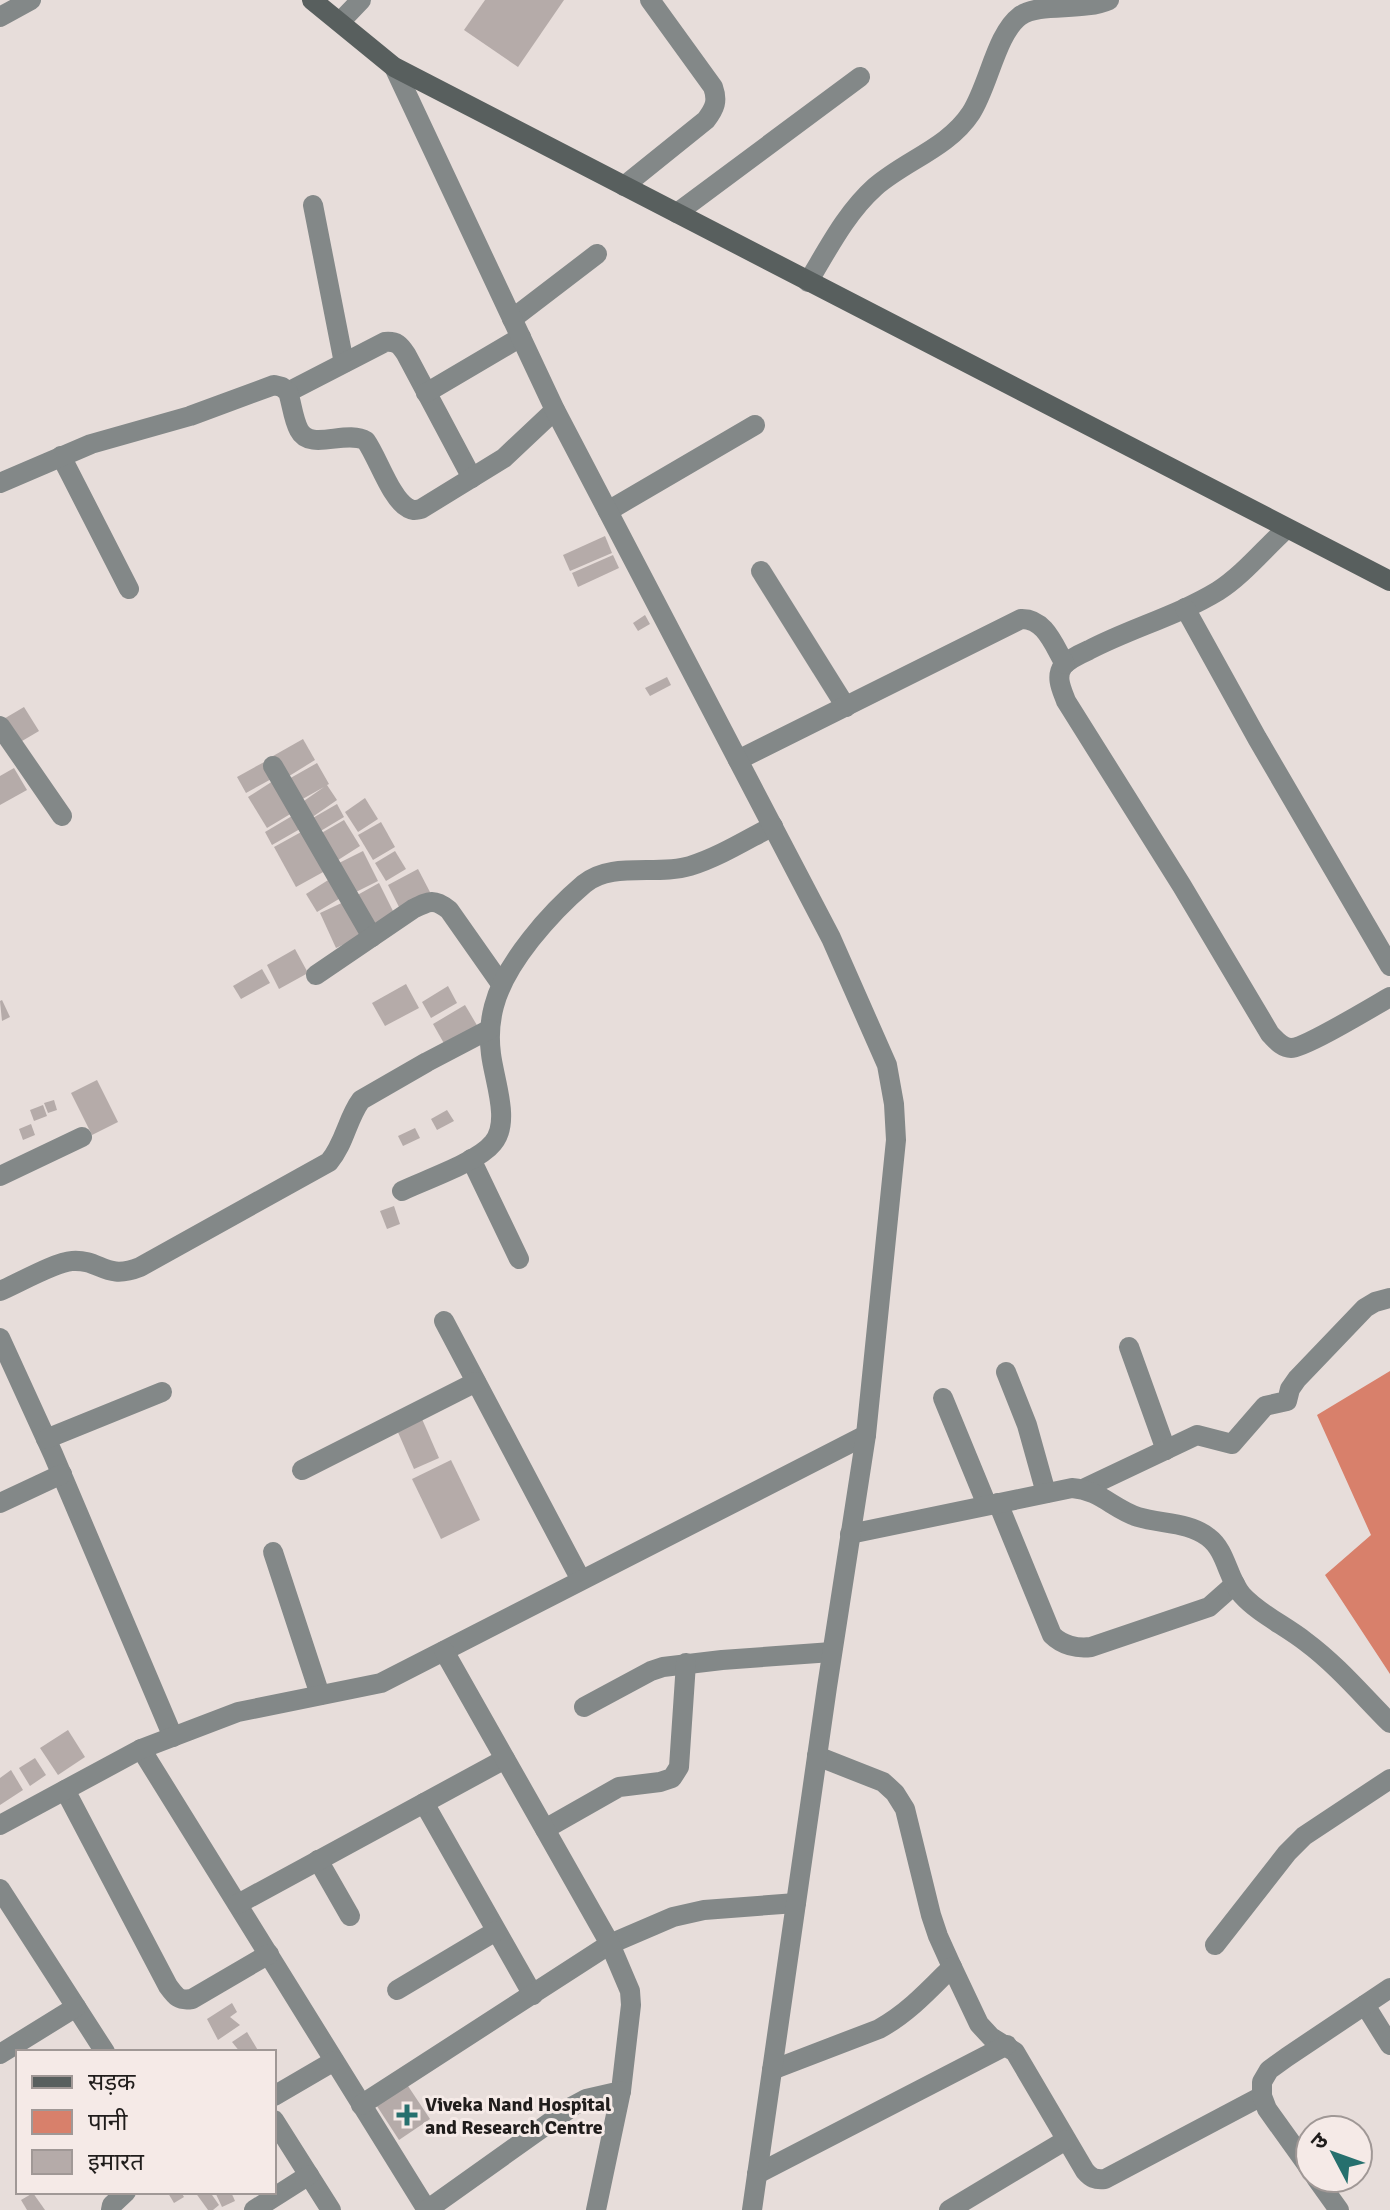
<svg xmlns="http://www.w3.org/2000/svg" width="1390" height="2210" font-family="Signika,'Noto Sans Devanagari',sans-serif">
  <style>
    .water { fill: #d8806b }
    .building { fill: #b5aba9 }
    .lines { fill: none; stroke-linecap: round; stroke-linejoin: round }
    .minor { stroke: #838888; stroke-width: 20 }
    .tertiary { stroke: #838888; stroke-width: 20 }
    .secondary { stroke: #585f5e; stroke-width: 20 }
    .poi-dot { fill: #26706e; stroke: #f5eae7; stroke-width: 3 }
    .labels { text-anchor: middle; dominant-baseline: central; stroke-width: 6; stroke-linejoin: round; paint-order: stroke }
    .poi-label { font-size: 20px; font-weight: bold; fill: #201d1c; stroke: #f5eae7; text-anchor: start }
  </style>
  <rect width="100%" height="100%" fill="#e7ddda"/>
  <!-- water -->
  <path class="water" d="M1390 1371V1674L1325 1575 1371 1535 1317 1415Z"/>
  <!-- building -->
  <g class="building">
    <path d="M485 0H564L518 67 464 30Z"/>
    <path d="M605 536 612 553 570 571 563 555Z"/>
    <path d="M613 555 619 568 578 587 572 573Z"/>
    <path d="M645 615 650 624 638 631 633 623Z"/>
    <path d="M667 677 671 685 650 696 645 688Z"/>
    <path d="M24 707 39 731 17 744 2 720Z"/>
    <path d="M303 739 315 760 286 778 273 756Z"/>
    <path d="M266 761 275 777 246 793 237 777Z"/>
    <path d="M317 763 329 784 327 785 337 800 311 818 301 803 324 787 299 801 287 780Z"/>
    <path d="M14 768 27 790 0 805V776Z"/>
    <path d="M273 781 292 813 267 828 248 797Z"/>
    <path d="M365 798 378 819 358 832 345 812Z"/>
    <path d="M337 804 344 817 319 832 311 819Z"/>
    <path d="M292 816 300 829 272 845 265 832Z"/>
    <path d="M344 820 360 846 335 862 318 835Z"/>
    <path d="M381 822 395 847 373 860 358 835Z"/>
    <path d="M303 831 325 871 296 887 274 847Z"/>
    <path d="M363 851 378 881 352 894 337 864Z"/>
    <path d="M395 851 406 869 386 881 375 863Z"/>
    <path d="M418 869 431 894 401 911 388 885Z"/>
    <path d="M333 877 344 896 317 912 306 894Z"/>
    <path d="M379 883 395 915 369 929 352 898Z"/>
    <path d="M348 900 364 935 336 948 320 913Z"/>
    <path d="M295 949 308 973 279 989 267 965Z"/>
    <path d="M262 969 270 983 241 999 233 986Z"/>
    <path d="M406 984 419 1008 385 1026 372 1003Z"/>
    <path d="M448 986 457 1003 431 1018 422 1002Z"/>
    <path d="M2 1000 10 1017 2 1021 0 1001Z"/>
    <path d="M465 1005 478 1027 446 1047 433 1024Z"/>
    <path d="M97 1080 118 1122 92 1135 71 1093Z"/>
    <path d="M54 1100 57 1110 48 1113 44 1103Z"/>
    <path d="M43 1105 47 1116 34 1121 30 1110Z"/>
    <path d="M447 1110 454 1121 437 1130 431 1119Z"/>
    <path d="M31 1124 35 1135 23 1140 19 1129Z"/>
    <path d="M415 1128 420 1138 403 1146 398 1136Z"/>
    <path d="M394 1206 400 1224 387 1229 380 1211Z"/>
    <path d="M422 1419 439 1458 414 1469 397 1430Z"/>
    <path d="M451 1460 480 1520 441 1539 412 1479Z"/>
    <path d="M68 1730 85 1757 58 1775 40 1748Z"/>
    <path d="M35 1758 46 1775 30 1786 19 1768Z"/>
    <path d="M11 1770 23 1790 0 1805V1778Z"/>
    <path d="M232 2003 237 2012 230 2017 240 2025 218 2040 207 2019Z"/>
    <path d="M247 2032 259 2052H240L232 2042Z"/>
    <path d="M404 2080 430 2119 399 2140 373 2100Z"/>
    <path d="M169 2192H181L184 2197 174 2203 168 2193Z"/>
    <path d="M195 2192H210L219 2205 213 2210H208Z"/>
    <path d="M215 2192H231L235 2201 222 2207Z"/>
    <path d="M33 2193 45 2210H27L21 2200Z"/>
  </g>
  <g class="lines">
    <!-- minor -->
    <g class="minor">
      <path d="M340 22 361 0"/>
      <path d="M624 186 706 120C715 108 718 101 713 87L650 0"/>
      <path d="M313 205 344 363"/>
      <path d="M677 213 860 77"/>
      <path d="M808 282C828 249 846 213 875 187 906 160 948 148 971 113 989 85 996 34 1020 16 1040 2 1082 12 1109 0"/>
      <path d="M512 319 597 254"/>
      <path d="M288 392 385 342C397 341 400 345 406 354L472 478"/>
      <path d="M426 393 521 337"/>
      <path d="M61 456 129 589"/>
      <path d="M0 483 91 444 190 416 274 385 282 387 288 392C292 404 293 419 299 430 310 452 347 429 366 441 378 458 391 499 408 508 414 511 415 510 421 509L504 458 555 410"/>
      <path d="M608 511 755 425"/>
      <path d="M1286 529C1264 549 1243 575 1218 591 1177 616 1131 628 1089 650 1080 654 1069 659 1063 666 1055 677 1062 690 1066 701L1182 886 1270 1034C1276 1040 1282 1048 1291 1048 1305 1048 1374 1006 1390 997"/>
      <path d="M761 571 846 707"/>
      <path d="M1185 608 1257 738 1390 966"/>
      <path d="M0 726 62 816"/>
      <path d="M738 760 1021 619C1045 618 1054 646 1065 664"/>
      <path d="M273 766 372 937"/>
      <path d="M316 975 413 909C429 901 434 898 449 910L501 984"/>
      <path d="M471 1159 519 1259"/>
      <path d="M0 1176 82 1137"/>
      <path d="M402 1191C425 1180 478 1162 493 1143 511 1122 494 1080 491 1054 489 1039 490 1021 494 1006 505 963 551 912 584 884 611 861 657 876 690 866 719 857 746 840 773 826"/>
      <path d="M0 1291C17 1284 55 1262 72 1261 101 1259 105 1281 140 1267L329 1162C345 1143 347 1119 361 1100L427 1062 490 1029"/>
      <path d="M444 1321 581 1580"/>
      <path d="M0 1338 53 1454 173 1737"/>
      <path d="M1129 1347 1166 1450"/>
      <path d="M1006 1372 1027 1425 1046 1493"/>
      <path d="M943 1398 987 1505"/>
      <path d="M46 1439 162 1392"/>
      <path d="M302 1470 476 1382"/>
      <path d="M1083 1489 1197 1435 1232 1444 1265 1406 1287 1401 1290 1389 1297 1379 1365 1308 1375 1302 1390 1298"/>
      <path d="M0 1503 62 1474"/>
      <path d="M998 1503 1052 1635C1062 1645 1077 1649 1091 1647L1209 1607 1235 1584"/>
      <path d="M850 1534 1072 1488C1100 1490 1113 1509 1138 1517 1161 1524 1189 1522 1208 1537 1227 1551 1227 1578 1242 1595 1259 1614 1286 1626 1306 1642 1337 1665 1363 1696 1390 1723"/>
      <path d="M273 1552 320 1695"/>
      <path d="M584 1707 651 1671 663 1667 722 1660 832 1652"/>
      <path d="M141 1749 427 2210"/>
      <path d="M817 1756 883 1782 895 1793 905 1809 931 1915 938 1936 952 1967"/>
      <path d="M65 1790 168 1986C176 1997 179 2001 192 1999L269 1954"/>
      <path d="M424 1803 533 1995"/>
      <path d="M0 1825 141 1749 238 1712 381 1683 866 1435"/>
      <path d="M545 1829 619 1787 660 1782 672 1778 679 1767 686 1663"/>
      <path d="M318 1860 350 1916"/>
      <path d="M0 1889 105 2052"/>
      <path d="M238 1904 505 1759"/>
      <path d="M1215 1945 1287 1853 1304 1836 1390 1779"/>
      <path d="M397 1990 496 1931"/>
      <path d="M1365 2005 1390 2045"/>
      <path d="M0 2054 76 2007"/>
      <path d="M772 2070 879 2029C908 2013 929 1990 952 1967L979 2024 991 2037 1015 2052 1085 2171C1091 2178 1095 2180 1105 2179L1262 2096"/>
      <path d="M274 2096 334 2061"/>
      <path d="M361 2105 610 1944 673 1917 704 1910 796 1903"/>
      <path d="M274 2120 331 2210"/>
      <path d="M1310 2169 1267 2109 1262 2096V2082L1269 2070 1287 2057 1390 1988"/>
      <path d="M757 2174 1007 2045"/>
      <path d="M1316 2178 1339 2210"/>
      <path d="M111 2210 112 2205 126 2192"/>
      <path d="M254 2210 309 2175"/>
      <path d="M427 2210 573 2106 586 2099 621 2091 631 2005 630 1991 610 1944 444 1651"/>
      <path d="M596 2210 621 2091"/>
      <path d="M949 2210 1066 2140"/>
    </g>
    <!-- tertiary -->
    <g class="tertiary">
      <path d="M0 17 31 0"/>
      <path d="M394 67 555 410 831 938 887 1065 894 1104 896 1140 866 1435 827 1687 752 2210"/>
    </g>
    <!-- secondary -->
    <path class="secondary" d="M312 0 394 67 1390 581"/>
  </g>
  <!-- markers -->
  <path class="poi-dot" d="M403 2103h8v8h8v8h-8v8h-8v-8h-8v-8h8z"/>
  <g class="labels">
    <!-- poi labels -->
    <g class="poi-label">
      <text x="425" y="2104">Viveka Nand Hospital<tspan x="425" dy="23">and Research Centre</tspan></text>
    </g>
  </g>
  <!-- legend -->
  <rect x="16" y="2050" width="260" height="144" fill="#f5eae7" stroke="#a09896" stroke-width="2"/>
  <rect x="32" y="2076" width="40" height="12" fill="#585f5e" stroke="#a09896" stroke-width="2"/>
  <text x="88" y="2090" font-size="24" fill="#201d1c">सड़क</text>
  <rect x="32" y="2110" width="40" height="24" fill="#d8806b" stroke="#a09896" stroke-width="2"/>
  <text x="88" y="2130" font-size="24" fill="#201d1c">पानी</text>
  <rect x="32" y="2150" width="40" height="24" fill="#b5aba9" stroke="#a09896" stroke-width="2"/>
  <text x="88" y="2170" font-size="24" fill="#201d1c">इमारत</text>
  <!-- north arrow -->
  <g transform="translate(1334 2154) rotate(311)"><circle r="38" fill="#f5eae7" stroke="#a09896" stroke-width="2"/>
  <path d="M0-6L14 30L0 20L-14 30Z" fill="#26706e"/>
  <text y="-12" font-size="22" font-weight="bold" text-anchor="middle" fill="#201d1c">उ</text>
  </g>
</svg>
